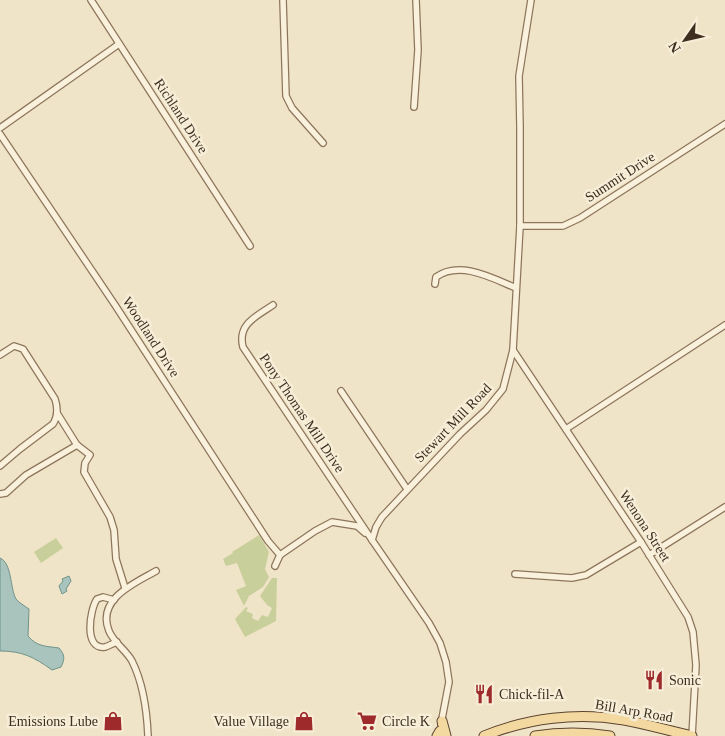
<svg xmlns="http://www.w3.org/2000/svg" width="725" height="736" font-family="'Times New Roman',serif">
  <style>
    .green { fill: #c9cf9b }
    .water { fill: #a9c4bc; stroke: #6f938a }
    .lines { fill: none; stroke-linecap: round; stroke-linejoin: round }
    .street-casing { stroke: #8d765c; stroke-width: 8 }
    .primary-casing { stroke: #5b4430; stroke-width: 11 }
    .street { stroke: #faf1dc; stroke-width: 5.5 }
    .primary { stroke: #f3d9a0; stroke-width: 9 }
    .labels { text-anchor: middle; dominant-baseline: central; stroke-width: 5; stroke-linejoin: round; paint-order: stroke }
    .street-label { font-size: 14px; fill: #3d2e20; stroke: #f7eed8 }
    .poi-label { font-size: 14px; fill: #3d2e20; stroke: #f7eed8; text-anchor: start }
  </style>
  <rect width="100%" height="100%" fill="#f0e4c8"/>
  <!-- green -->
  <g class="green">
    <path d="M259 535 269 552 265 569 269 577 263 587 249 596 244 606 236 590 246 586 237 563 226 566 223 559 233 553 232 552Z"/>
    <path d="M56 538 63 548 41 563 34 552Z"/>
    <path d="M272 578H277L276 621 245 637 235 619 246 607 248 608 246 611 253 614 252 618 258 621 262 615 268 617 272 608 267 605 260 596Z"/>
  </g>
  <!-- water -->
  <g class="water">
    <path d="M0 558C12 563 10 588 16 599 19 603 25 606 29 609L28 636C37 647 46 646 59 648 65 655 65 659 61 667L52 670C34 657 22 651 0 651Z"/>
    <path d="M69 576 71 581 66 589 67 591 62 594 59 586 63 581 62 579Z"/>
  </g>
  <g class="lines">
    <defs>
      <g id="street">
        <path d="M91 0 250 246"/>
        <path d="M283 0 286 96 292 108 323 143"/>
        <path d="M414 107 418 50 416 0"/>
        <path d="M0 128 119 44"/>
        <path d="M0 134 115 305 268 541 280 555"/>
        <path d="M520 226H563L580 218 725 124"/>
        <path d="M435 284 436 277C460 260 492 278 516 288"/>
        <path d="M273 305C257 316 237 324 243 347L372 540"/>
        <path d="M513 350 641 542 688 617 693 632 696 665 692 736"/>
        <path d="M0 355 14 346 23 349 55 399C58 408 58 416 53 424L20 449 0 466"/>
        <path d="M341 391 407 489"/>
        <path d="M57 413 77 445"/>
        <path d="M566 429 725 325"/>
        <path d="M0 494 6 493 26 475 77 445 90 455 85 463 84 472 110 517 114 530 116 559 125 588"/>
        <path d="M649 555 725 507"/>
        <path d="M275 566 280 555 315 531 332 522 357 526 365 533"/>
        <path d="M515 574 572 578 586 575 641 542"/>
        <path d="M114 600 103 597 97 599C90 609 83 650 105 647 109 646 113 643 117 642"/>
        <path d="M441 724 449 682 446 662 440 643 429 623 372 540 376 527 382 517 460 434 486 410 503 389 513 350 520 226V127L519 76 531 0"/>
        <path d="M148 736C147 712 143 683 132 661 126 650 114 643 109 631 96 599 135 583 156 571"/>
      </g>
      <g id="primary">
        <path d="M442 721 446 736"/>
        <path d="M437 736 440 731"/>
        <path d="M484 736C528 718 577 712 624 720 647 724 669 731 692 736"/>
        <path d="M535 736C561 732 584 732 610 736"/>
      </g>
    </defs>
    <!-- street casing -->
    <use href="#street" class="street-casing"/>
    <!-- primary casing -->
    <use href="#primary" class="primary-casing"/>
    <!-- street -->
    <use href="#street" class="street"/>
    <!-- primary -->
    <use href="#primary" class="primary"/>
  </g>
  <!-- icons -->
  <defs>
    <symbol id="restaurant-bare" viewBox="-9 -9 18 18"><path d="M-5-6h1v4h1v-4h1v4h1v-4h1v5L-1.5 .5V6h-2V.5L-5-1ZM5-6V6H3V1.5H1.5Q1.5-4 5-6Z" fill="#9e2a2b" stroke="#f7eed8" stroke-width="2.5" paint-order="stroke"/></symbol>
    <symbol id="shop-bare" viewBox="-9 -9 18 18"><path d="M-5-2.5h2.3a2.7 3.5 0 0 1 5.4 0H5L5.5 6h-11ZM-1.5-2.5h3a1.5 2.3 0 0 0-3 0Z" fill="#9e2a2b" stroke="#f7eed8" stroke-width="2.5" paint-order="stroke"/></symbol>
    <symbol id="supermarket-bare" viewBox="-9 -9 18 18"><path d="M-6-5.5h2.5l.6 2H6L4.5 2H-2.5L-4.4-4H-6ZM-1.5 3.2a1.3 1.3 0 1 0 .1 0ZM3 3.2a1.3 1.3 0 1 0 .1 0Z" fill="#9e2a2b" stroke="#f7eed8" stroke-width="2.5" paint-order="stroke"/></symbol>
  </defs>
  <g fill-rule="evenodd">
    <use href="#restaurant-bare" x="640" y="666" width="28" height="28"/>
    <use href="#restaurant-bare" x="470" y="680" width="28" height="28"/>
    <use href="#shop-bare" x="99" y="707" width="28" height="28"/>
    <use href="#shop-bare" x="290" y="707" width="28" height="28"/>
    <use href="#supermarket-bare" x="353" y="707" width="28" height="28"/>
  </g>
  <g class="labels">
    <!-- street labels -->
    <g class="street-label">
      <text transform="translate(181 116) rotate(57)">Richland Drive</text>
      <text transform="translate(620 177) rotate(-33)">Summit Drive</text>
      <text transform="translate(151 337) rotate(57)">Woodland Drive</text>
      <text transform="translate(302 413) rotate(56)">Pony Thomas Mill Drive</text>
      <text transform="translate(453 423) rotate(-46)">Stewart Mill Road</text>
      <text transform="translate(645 526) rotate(57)">Wenona Street</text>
      <text transform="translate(634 711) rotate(10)">Bill Arp Road</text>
    </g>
    <!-- poi labels -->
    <g class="poi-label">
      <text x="669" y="680">Sonic</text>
      <text x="499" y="694">Chick-fil-A</text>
      <text x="98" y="721" text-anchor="end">Emissions Lube</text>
      <text x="289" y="721" text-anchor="end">Value Village</text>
      <text x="382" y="721">Circle K</text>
    </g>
  </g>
  <!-- north arrow -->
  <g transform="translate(685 40) rotate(236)" stroke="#f7eed8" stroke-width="4" paint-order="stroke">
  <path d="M0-4L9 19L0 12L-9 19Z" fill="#3d2e20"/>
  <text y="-8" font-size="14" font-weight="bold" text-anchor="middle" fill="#3d2e20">N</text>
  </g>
</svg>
